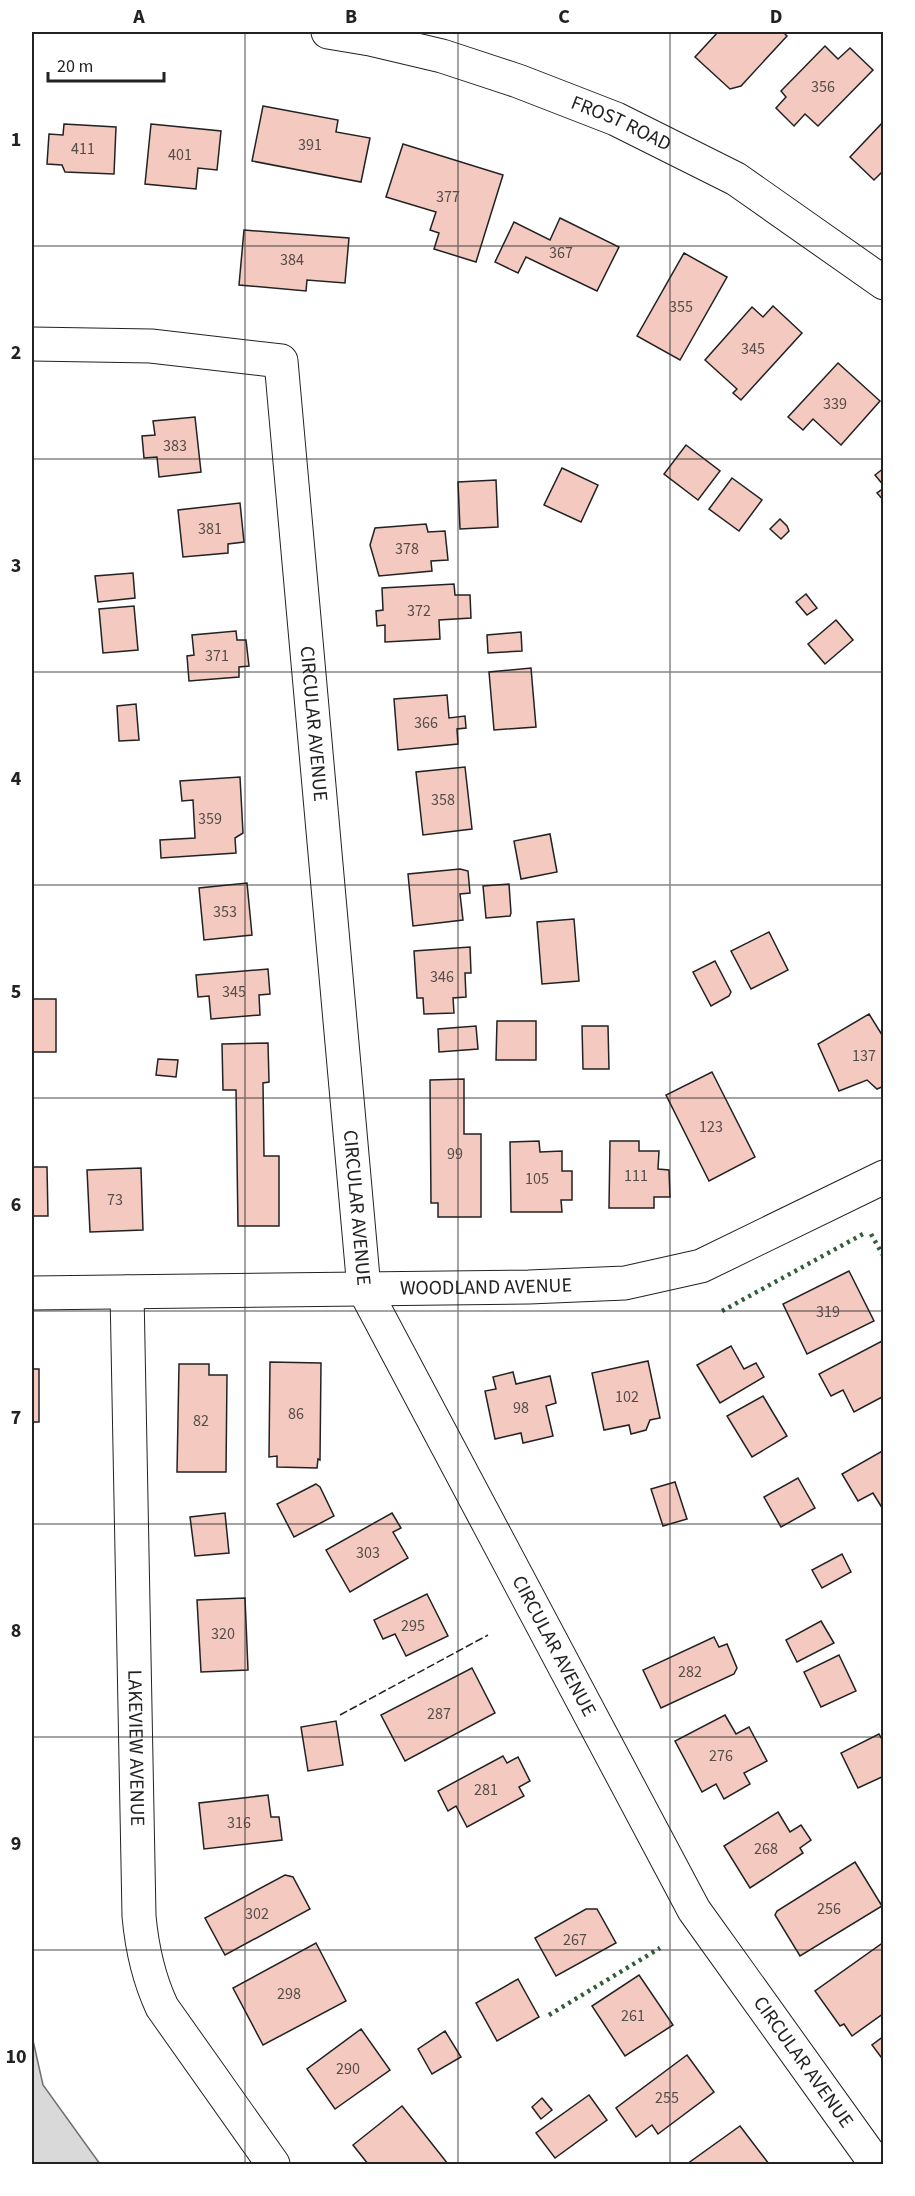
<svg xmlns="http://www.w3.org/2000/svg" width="915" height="2196" font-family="'Source Sans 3',sans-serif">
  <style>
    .water { fill: #d9d9d9; stroke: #6f6f6f; stroke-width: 1.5 }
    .building { fill: #f3c9c0; stroke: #222; stroke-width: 1.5 }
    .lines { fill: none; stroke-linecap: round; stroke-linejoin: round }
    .street-casing { stroke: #222; stroke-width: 35 }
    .secondary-casing { stroke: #222; stroke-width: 35 }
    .street { stroke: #fff; stroke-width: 33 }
    .secondary { stroke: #fff; stroke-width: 33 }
    .hedge { stroke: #2f5e38; stroke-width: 4.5; stroke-dasharray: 3 4.5; stroke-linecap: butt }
    .fence { stroke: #222; stroke-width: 1.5; stroke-dasharray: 8 3; stroke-linecap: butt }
    .grid { fill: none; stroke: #222; stroke-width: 1.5; stroke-opacity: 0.55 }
    .labels { text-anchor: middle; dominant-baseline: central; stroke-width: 4.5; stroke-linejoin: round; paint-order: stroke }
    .number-label { font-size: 16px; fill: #564c4a }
    .street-label { font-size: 20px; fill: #222; stroke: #fff }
    .neatline { fill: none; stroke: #222; stroke-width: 2 }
    .grid-label { font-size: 20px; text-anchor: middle; font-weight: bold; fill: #222 }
  </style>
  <rect width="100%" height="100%" fill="#fff"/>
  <!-- water -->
  <path class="water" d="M32 2036 43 2085 100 2164H32Z"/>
  <!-- building -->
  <g class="building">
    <path d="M718 32H783L787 36 741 86 730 89 695 57Z"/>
    <path d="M825 46 838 59 850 48 873 70 818 126 805 114 794 126 776 108 786 97 781 91Z"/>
    <path d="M263 106 338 120 336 132 370 138 361 182 252 161Z"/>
    <path d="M884 121V170L874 180 850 157Z"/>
    <path d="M64 124 116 127 114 174 65 172 62 165 47 164 49 134 63 135Z"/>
    <path d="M151 124 221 131 217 170 198 168 196 189 145 184Z"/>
    <path d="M403 144 503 175 476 262 434 249 439 233 430 230 436 212 386 197Z"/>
    <path d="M560 218 619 247 597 291 526 257 518 273 495 262 514 222 550 240Z"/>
    <path d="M244 230 349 238 345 283 307 280 306 291 239 285Z"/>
    <path d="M684 253 727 277 680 360 637 336Z"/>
    <path d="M773 306 802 333 741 400 733 393 737 389 705 360 752 307 763 317Z"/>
    <path d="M838 363 880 401 841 445 813 419 803 430 788 417Z"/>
    <path d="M195 417 201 472 159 477 157 457 144 458 142 436 155 435 153 421Z"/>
    <path d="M686 445 720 471 698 500 664 474Z"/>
    <path d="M562 468 598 485 581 522 544 505Z"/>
    <path d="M884 468V486L875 475Z"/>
    <path d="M732 478 762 500 739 531 709 509Z"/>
    <path d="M496 480 498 527 460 529 458 482Z"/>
    <path d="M884 488V501L877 493Z"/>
    <path d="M240 503 244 542 228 544V553L183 557 178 510Z"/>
    <path d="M780 519 787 526 789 531 781 539 770 529Z"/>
    <path d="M426 524 428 532 445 531 448 560 431 561 432 571 379 576 370 545 375 528Z"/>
    <path d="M133 573 135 598 98 602 95 576Z"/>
    <path d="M454 584 455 595H470L471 618 439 620 440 639 385 642V625L377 626 376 611 383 610 382 588Z"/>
    <path d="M806 594 817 608 807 615 796 602Z"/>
    <path d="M134 606 138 650 103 653 99 609Z"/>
    <path d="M836 620 853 640 825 664 808 644Z"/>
    <path d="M236 631 237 640H246L249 666 239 667V677L189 681 187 656 194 655 192 635Z"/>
    <path d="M521 632 522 651 488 653 487 635Z"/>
    <path d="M531 668 536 727 494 730 489 672Z"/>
    <path d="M447 695 449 718 465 716 466 728 457 729 458 744 398 750 394 699Z"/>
    <path d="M136 704 139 740 119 741 117 706Z"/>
    <path d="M465 767 472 829 423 835 416 772Z"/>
    <path d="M240 777 243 833 235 838 236 853 161 858 160 840 195 838 193 800 182 801 180 781Z"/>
    <path d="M550 834 557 872 521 879 514 841Z"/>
    <path d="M460 869 468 871 470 893 460 894 463 920 413 926 408 874Z"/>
    <path d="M247 883 252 935 204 940 199 888Z"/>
    <path d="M509 884 511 913 510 916 486 918 483 886Z"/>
    <path d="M574 919 579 981 542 984 537 922Z"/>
    <path d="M769 932 788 970 751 989 731 951Z"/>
    <path d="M470 947 471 973H465L466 997 453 998 454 1013 424 1014 423 998H417L414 951Z"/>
    <path d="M715 961 731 992 729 996 711 1006 693 972Z"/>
    <path d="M268 969 270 994 259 995 260 1015 211 1019 209 996 198 997 196 975Z"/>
    <rect x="32" y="999" width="24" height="53"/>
    <path d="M869 1014 884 1038V1086L877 1089 867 1080 839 1091 818 1044Z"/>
    <path d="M497 1021H536V1060H496Z"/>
    <path d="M476 1026 478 1049 439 1052 438 1029Z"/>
    <path d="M582 1026H608L609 1069H583Z"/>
    <path d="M268 1043 269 1082 263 1083 264 1156H279V1226H238L236 1090H223L222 1044Z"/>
    <path d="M158 1059 178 1060 176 1077 156 1075Z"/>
    <path d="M712 1072 755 1157 709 1181 666 1095Z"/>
    <path d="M464 1079V1134H481V1217H438V1203H431L430 1080Z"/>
    <path d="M539 1141 540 1152 562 1151V1171H572V1200H561L562 1212H511L510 1142Z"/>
    <path d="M610 1141H639V1151H659L658 1169 669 1170 670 1197H654V1208H609Z"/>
    <path d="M32 1145 33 1167H47L48 1216H32Z"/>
    <path d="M141 1168 143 1230 90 1232 87 1170Z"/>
    <path d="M849 1271 874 1321 807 1354 783 1304Z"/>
    <path d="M884 1340V1396L854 1412 843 1390 831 1396 819 1374Z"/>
    <path d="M731 1346 744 1369 756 1363 764 1377 720 1403 697 1365Z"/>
    <path d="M648 1361 660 1418 650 1420 646 1430 631 1434 629 1425 604 1430 592 1373Z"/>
    <path d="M270 1362 321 1363 320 1460 318 1459 317 1468 277 1467V1456L269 1457Z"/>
    <path d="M179 1364H209V1375H227L226 1472H177Z"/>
    <rect x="32" y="1369" width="7" height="53"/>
    <path d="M513 1372 516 1384 550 1376 556 1403 546 1406 553 1436 523 1443 521 1433 495 1439 485 1391 496 1389 493 1377Z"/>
    <path d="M763 1396 787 1436 752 1457 727 1416Z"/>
    <path d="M884 1450V1511L873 1493 858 1501 842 1474Z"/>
    <path d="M798 1478 815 1508 781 1527 764 1497Z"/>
    <path d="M675 1482 687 1519 663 1526 651 1489Z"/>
    <path d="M316 1484 320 1487 334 1516 294 1537 277 1504Z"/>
    <path d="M225 1513 229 1553 195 1556 190 1517Z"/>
    <path d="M392 1513 401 1528 393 1532 408 1558 350 1592 326 1550Z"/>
    <path d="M842 1554 851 1572 822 1588 812 1570Z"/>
    <path d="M427 1594 448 1636 406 1656 395 1634 383 1639 374 1620Z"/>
    <path d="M245 1598 248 1670 201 1672 197 1600Z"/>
    <path d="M821 1621 834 1643 797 1662 786 1640Z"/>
    <path d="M714 1637 719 1647 727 1644 737 1668 734 1674 661 1708 643 1670Z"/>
    <path d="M839 1655 856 1691 821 1707 804 1672Z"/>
    <path d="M472 1668 495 1713 405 1761 381 1715Z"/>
    <path d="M725 1715 736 1734 749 1727 767 1761 744 1773 750 1784 724 1799 716 1784 702 1792 675 1741Z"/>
    <path d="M336 1721 343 1765 308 1771 301 1727Z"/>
    <path d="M879 1734 884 1743V1776L858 1788 841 1753Z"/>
    <path d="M503 1756 507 1763 518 1757 530 1781 519 1787 524 1796 467 1827 456 1806 448 1811 438 1791Z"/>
    <path d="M268 1795 271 1817H279L282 1840 204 1849 199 1803Z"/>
    <path d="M778 1812 790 1832 801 1825 811 1840 800 1848 803 1853 750 1888 724 1846Z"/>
    <path d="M855 1862 882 1906 800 1956 775 1915 777 1911Z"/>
    <path d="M285 1875 293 1877 310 1909 225 1955 205 1918Z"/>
    <path d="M586 1909H597L616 1943 556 1976 535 1938Z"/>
    <path d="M884 1942V2013L852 2036 844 2024 840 2026 815 1991Z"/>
    <path d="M316 1943 346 2001 263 2045 233 1988Z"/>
    <path d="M639 1975 673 2025 625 2056 592 2006Z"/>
    <path d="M518 1979 539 2017 497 2041 476 2003Z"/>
    <path d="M361 2029 390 2070 335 2109 307 2069Z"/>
    <path d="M445 2031 461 2057 432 2074 418 2049Z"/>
    <path d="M884 2036V2061L872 2045Z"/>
    <path d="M687 2055 714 2092 658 2134 652 2125 636 2137 616 2108Z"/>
    <path d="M589 2095 607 2120 555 2158 536 2133Z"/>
    <path d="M542 2098 552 2110 541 2119 532 2107Z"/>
    <path d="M402 2106 448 2164H368L353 2145Z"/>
    <path d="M740 2126 769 2164H687Z"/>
  </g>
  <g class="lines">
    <defs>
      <g id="street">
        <path id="s1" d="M32 344 151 346 281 361 364 1289 694 1910 876 2164"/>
        <path id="s2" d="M127 1292 139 1916C142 1949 148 1977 162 2007L273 2164"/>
        <path id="s3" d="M32 1293 529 1287 625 1283 701 1266 884 1177"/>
      </g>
      <g id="secondary">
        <path id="s4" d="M328 32 370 39 442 56 518 81 616 119 736 179 884 283"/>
      </g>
    </defs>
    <!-- street casing -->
    <use href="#street" class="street-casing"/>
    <!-- secondary casing -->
    <use href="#secondary" class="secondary-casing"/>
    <!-- street -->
    <use href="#street" class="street"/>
    <!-- secondary -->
    <use href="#secondary" class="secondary"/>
    <!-- hedge -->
    <g class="hedge">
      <path d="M871 1234 884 1257"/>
      <path d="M722 1311 863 1234"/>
      <path d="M549 2015 660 1948"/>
    </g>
    <!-- fence -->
    <path class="fence" d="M340 1715 488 1635"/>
  </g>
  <!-- grid -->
  <path class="grid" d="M245 32V2164M458 32V2164M670 32V2164M32 246H884M32 459H884M32 672H884M32 885H884M32 1098H884M32 1311H884M32 1524H884M32 1737H884M32 1950H884"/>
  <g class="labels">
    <!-- number labels -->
    <g class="number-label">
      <text x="823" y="87">356</text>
      <text x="310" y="145">391</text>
      <text x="83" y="149">411</text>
      <text x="180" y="155">401</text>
      <text x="448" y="197">377</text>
      <text x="561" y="253">367</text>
      <text x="292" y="260">384</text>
      <text x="681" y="307">355</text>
      <text x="753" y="349">345</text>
      <text x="835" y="404">339</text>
      <text x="175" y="446">383</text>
      <text x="210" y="529">381</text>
      <text x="407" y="549">378</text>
      <text x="419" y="611">372</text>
      <text x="217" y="656">371</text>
      <text x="426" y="723">366</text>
      <text x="443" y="800">358</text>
      <text x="210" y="819">359</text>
      <text x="225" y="912">353</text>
      <text x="442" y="977">346</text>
      <text x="234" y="992">345</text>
      <text x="864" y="1056">137</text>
      <text x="711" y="1127">123</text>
      <text x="455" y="1154">99</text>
      <text x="636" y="1176">111</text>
      <text x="537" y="1179">105</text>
      <text x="115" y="1200">73</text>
      <text x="828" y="1312">319</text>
      <text x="627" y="1397">102</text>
      <text x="521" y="1408">98</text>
      <text x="296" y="1414">86</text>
      <text x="201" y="1421">82</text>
      <text x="368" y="1553">303</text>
      <text x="413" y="1626">295</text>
      <text x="223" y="1634">320</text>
      <text x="690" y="1672">282</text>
      <text x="439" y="1714">287</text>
      <text x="721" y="1756">276</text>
      <text x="486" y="1790">281</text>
      <text x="239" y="1823">316</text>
      <text x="766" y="1849">268</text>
      <text x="829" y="1909">256</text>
      <text x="257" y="1914">302</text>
      <text x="575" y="1940">267</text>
      <text x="289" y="1994">298</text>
      <text x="633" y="2016">261</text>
      <text x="348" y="2069">290</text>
      <text x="667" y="2098">255</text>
    </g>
    <!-- street labels -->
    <g class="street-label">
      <text stroke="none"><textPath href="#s4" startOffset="308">FROST ROAD</textPath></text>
      <text stroke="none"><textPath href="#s1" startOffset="614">CIRCULAR AVENUE</textPath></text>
      <text stroke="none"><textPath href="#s1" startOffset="1100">CIRCULAR AVENUE</textPath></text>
      <text stroke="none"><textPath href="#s3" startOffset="454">WOODLAND AVENUE</textPath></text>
      <text stroke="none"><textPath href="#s1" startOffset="1586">CIRCULAR AVENUE</textPath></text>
      <text stroke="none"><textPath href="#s2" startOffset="456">LAKEVIEW AVENUE</textPath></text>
      <text stroke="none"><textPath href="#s1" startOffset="2072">CIRCULAR AVENUE</textPath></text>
    </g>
  </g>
  <!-- border -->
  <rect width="915" height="2196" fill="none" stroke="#ffffff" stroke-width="66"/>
  <!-- scale -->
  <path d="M48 72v9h116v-9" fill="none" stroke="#222222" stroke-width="3"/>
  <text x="57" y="72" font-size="18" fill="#222222" stroke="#ffffff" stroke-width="4.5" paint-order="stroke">20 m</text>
  <rect x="33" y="33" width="849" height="2130" class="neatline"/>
  <g class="grid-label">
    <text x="139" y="23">A</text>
    <text x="351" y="23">B</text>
    <text x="564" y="23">C</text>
    <text x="776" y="23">D</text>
    <text x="16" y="146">1</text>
    <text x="16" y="359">2</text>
    <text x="16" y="572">3</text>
    <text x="16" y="785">4</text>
    <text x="16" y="998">5</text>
    <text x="16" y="1211">6</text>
    <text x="16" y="1424">7</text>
    <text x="16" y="1637">8</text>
    <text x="16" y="1850">9</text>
    <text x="16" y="2063">10</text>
  </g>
</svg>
